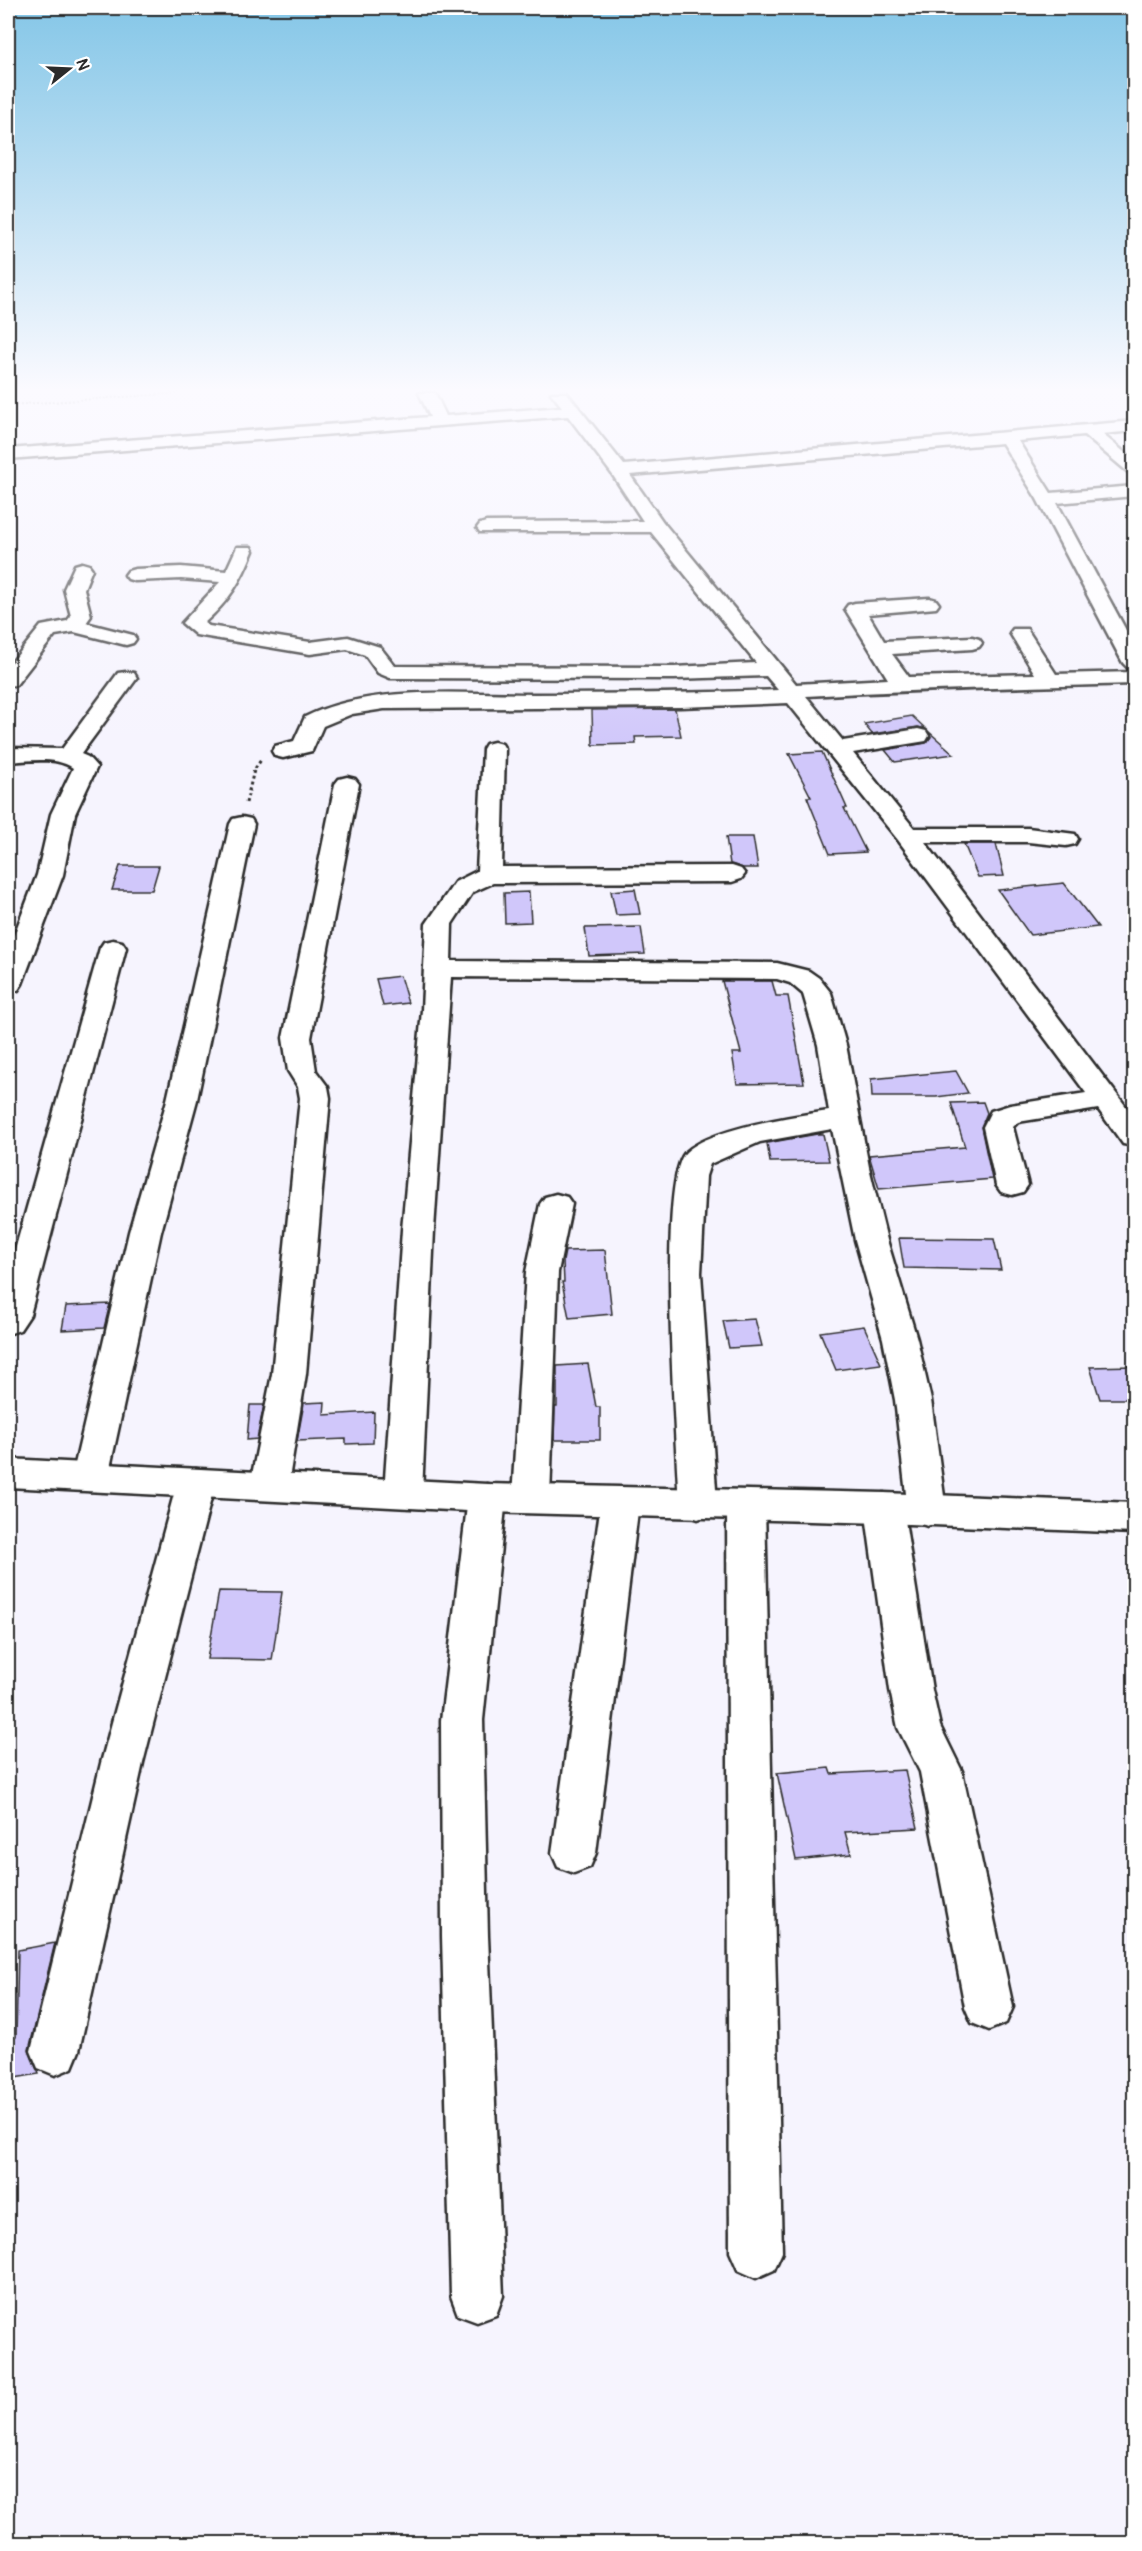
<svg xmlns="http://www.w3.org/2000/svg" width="1142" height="2551" font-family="Pangolin,sans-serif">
<rect width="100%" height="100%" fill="#f6f4fe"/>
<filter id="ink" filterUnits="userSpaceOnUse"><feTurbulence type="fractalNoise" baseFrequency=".0167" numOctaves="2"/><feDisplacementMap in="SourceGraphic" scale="12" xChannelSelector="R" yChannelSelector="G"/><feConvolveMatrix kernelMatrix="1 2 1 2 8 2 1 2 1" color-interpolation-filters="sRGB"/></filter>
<g filter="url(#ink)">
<g fill="#d0c7fa" stroke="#2b2b2b" stroke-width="1.5">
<polygon points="675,709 681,736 635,737 636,744 593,745 592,710"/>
<polygon points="912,716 926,729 918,727 872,734 864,724"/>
<polygon points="928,731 954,754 895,762 885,750 926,743 931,737"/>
<polygon points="822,752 847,808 844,808 866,852 830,854 807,797 811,797 789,754"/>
<polygon points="726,837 753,837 758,868 743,868 730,864"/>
<polygon points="964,844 996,844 1004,876 978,877"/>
<polygon points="120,866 159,866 152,890 112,890"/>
<polygon points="1064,883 1098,927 1030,935 998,890"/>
<polygon points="635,889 640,914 616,915 611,891"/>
<polygon points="529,892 531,922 505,923 504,893"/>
<polygon points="641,927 645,954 589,956 585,928"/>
<polygon points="400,976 408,1003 383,1006 376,979"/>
<polygon points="722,981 772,981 776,996 788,996 804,1083 737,1084 732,1053 741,1053"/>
<polygon points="956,1071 968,1093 936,1097 872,1097 871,1079"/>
<polygon points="983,1102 987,1113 981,1127 992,1179 879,1189 869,1155 965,1147 951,1103"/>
<polygon points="817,1134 823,1134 829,1161 770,1162 767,1143"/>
<polygon points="899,1238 994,1239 1001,1270 904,1268"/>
<polygon points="605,1250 612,1314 569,1318 562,1282 564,1282 563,1261 565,1251"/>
<polygon points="110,1304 104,1328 62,1330 66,1306"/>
<polygon points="755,1319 762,1346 729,1348 723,1321"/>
<polygon points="864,1326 881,1364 836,1370 820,1332"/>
<polygon points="588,1364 596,1407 600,1407 600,1440 554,1440 555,1407 557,1407 557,1366"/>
<polygon points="1134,1366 1134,1399 1100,1399 1090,1367"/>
<polygon points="325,1402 324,1415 374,1412 373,1443 346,1444 346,1439 297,1441 304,1403"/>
<polygon points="250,1405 264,1405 257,1439 247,1440"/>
<polygon points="219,1591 282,1592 272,1660 207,1659"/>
<polygon points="829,1768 831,1774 905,1770 918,1828 845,1832 851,1854 796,1860 777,1773"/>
<polygon points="55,1943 29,2050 39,2074 8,2079 8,2039 16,2037 18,1950"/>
</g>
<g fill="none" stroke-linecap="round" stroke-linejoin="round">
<g stroke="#2b2b2b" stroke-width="5">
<g id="minor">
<path d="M419,393H435L446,416L562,407L551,393H567L624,465L1134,421V431L1102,434L1134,460V473L1128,472L1084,435L1018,441L1051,493L1134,486V496L1057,503L1134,645V669L1127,667L1123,663L1037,499L1002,443L630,475L663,522L796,684L888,679L845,609L848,605L855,603L929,598L936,600L939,604L936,608L868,614L884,641L972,637L979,639L982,643L979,647L972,649L892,654L909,677L1035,674L1010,633L1013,629H1027L1056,674L1134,672V684C1025,687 916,690 806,696L843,741L918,729L926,731L929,736L926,741L853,753L914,828H1028L1075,834L1078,839L1075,844L1066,846L1028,842H925L1134,1117V1146L1123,1144L1098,1109L1018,1122L1013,1127L1028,1185L1023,1192L1012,1195L1001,1192L996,1185L983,1127L991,1111L1010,1105L1086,1093L898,840L788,703L680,707L384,709L352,714L323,726L312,751L283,758L275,756L272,751L275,746L294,741L305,717C372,684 462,694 535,694C616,694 697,693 778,690L766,676L674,679L390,678L378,673L365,655L347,649L310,654L196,635L182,623L220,582L181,579L135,581L128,579L125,575L128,571L135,569L181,567L226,571L237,547H251L253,551C241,581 230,600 204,623L209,626L310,642L348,637L380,647L395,666L674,667L756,663L651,532H480L477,528L480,524L486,522L643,521L612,474L568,416L8,459V449L430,417Z"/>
<polygon points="82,563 89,565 92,569 84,589 91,616 86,623 133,635 136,639 133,643 126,645 74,632 55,635 16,685 8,686 8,667 41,626 67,621 71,616 64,589 75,565"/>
<path d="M126,672L134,673L137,678L81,754L88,757L97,767L75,814L63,875L22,984L18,990L8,992V951L37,875L51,814L73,768C55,756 28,761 8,762V748L62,749L118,673Z"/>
<path d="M494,742L502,744L505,749L502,867L732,866L741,869L745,874L741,879L732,882L493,883L473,892L452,924L451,961L777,963L809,971L819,978L831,993L846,1045L869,1167L887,1240L917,1339L931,1400L946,1511L940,1521L927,1526L914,1521L908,1511L895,1400L883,1339L855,1240L832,1129L760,1142L710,1164L706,1176L701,1273L717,1504L711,1514L698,1519L685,1514L679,1504C677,1452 656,1178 686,1152C712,1128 793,1116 829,1111L818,1045L803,994L790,983L777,979L451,977L434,1230L422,1493L416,1503L403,1507L390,1503L384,1493L402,1230L422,1010L426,924L455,882L477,871L483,749L486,744Z"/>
<polygon points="347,777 355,779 359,784 311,1038 316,1071 328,1087 330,1098 306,1374 288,1485 282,1495 269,1499 256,1495 250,1485 272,1374 300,1098 298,1087 288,1071 283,1038 335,784 339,779"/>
<polygon points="242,817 251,819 254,824 197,1100 161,1232 108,1477 103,1487 90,1491 77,1487 72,1477 129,1232 167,1100 230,824 233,819"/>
<polygon points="113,940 122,942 126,948 30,1315 20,1330 8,1334 8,1275 100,948 104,942"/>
<polygon points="556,1194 567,1197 572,1204 558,1272 550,1498 544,1508 531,1512 518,1508 512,1498 526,1272 540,1204 545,1197"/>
<polygon points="196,1469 209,1473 215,1483 143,1763 79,2051 72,2068 55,2075 38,2068 31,2051 101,1763 177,1483 183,1473"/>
<polygon points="487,1484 500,1488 506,1498 483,1720 488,1936 503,2296 496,2315 477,2322 458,2315 451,2296 442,1936 441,1720 468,1498 474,1488"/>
<polygon points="620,1489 633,1493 639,1503 596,1853 590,1867 574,1873 558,1867 552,1853 601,1503 607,1493"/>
<polygon points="746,1491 759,1496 765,1506 782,2252 774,2270 756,2278 738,2270 730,2252 727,1506 733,1496"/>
<polygon points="884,1493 897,1498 903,1508 932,1690 940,1726 962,1771 1013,2007 1006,2023 989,2030 972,2023 965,2007 920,1772 898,1728 890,1690 865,1508 871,1498"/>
</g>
</g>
<g stroke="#2b2b2b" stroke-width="5">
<polygon id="major" points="8,1459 487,1484 884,1493 1134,1503 1134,1533 884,1523 487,1512 8,1487"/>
</g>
<polyline stroke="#2b2b2b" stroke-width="2" stroke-dasharray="2 2" stroke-linecap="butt" points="8,405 179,393"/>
<polyline stroke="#2b2b2b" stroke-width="3" stroke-dasharray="3 3" stroke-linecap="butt" points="246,803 254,770 261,760"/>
<use href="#minor" fill="#fff" fill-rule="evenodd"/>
<use href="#major" fill="#fff" fill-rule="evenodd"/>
</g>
</g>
<linearGradient id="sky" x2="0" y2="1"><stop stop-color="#84c6e7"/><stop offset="0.52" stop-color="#fbfaff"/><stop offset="1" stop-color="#fbfaff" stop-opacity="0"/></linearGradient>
<rect width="1142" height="750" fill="url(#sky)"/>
<rect width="1142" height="2551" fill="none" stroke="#fff" stroke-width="30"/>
<rect x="15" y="15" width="1112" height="2521" fill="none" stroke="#2b2b2b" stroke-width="2" filter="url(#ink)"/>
<g transform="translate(69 69) rotate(72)" stroke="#ffffff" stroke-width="4.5" paint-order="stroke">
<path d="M0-4.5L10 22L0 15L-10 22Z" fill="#2b2b2b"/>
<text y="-9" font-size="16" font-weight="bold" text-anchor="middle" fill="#2b2b2b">N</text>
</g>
</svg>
